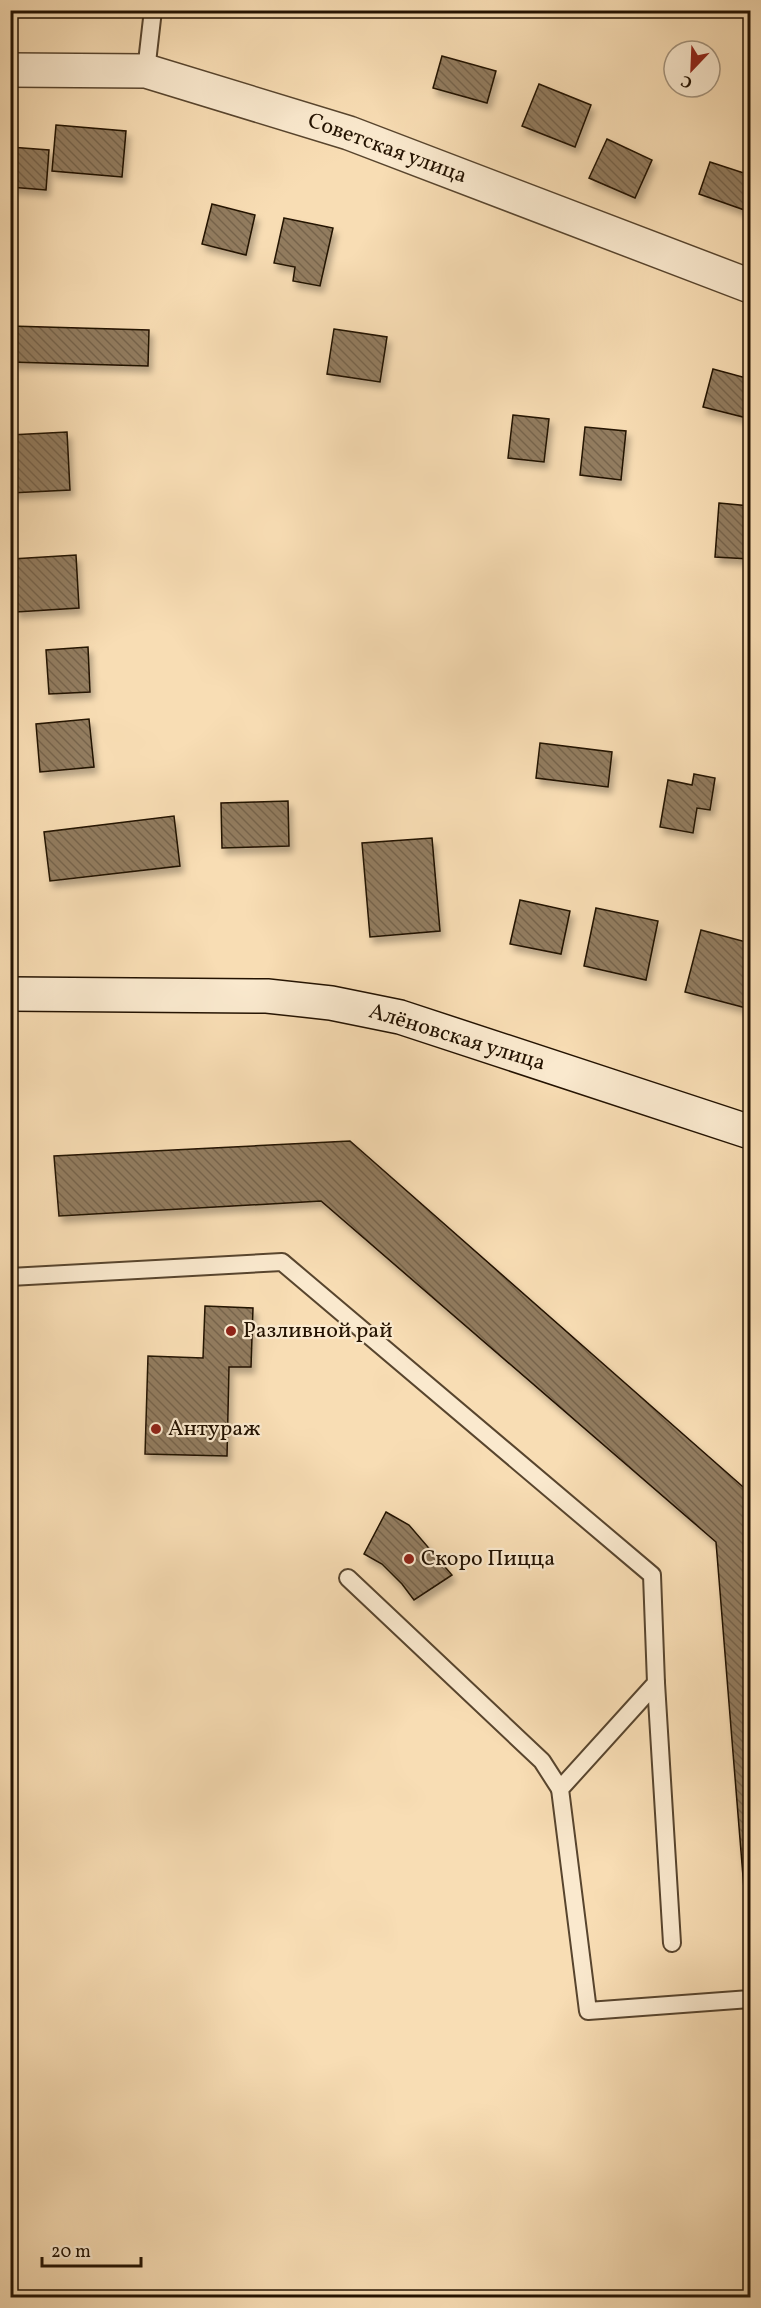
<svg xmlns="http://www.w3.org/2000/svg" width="761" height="2308" font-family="Vollkorn,serif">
<defs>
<pattern id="building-back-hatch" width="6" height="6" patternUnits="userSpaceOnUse" patternTransform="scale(1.5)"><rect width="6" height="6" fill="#927c5e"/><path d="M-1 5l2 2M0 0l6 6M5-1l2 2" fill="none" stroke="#77644b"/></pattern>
<filter id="shadow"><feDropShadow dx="3.5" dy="6" stdDeviation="3" flood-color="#0004"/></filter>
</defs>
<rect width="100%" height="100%" fill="#f8ddb4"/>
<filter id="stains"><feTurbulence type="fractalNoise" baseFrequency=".00333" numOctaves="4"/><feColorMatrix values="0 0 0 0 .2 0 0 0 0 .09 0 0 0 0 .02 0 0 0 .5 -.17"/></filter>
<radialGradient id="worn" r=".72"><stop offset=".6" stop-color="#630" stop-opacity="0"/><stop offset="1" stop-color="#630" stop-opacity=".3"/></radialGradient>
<g fill="url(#building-back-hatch)" stroke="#231201" stroke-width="1.5" filter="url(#shadow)">
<polygon points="442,56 496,71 487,103 433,88"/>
<polygon points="539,84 591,105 575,147 522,126"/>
<polygon points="56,125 126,131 122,177 52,171"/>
<polygon points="607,139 652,160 635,198 589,178"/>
<polygon points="10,147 49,150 46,190 10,187"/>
<polygon points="710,162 750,175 750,230 744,228 750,212 699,194"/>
<polygon points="212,204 255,215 246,255 202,244"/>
<polygon points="284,218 333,228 320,286 293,281 295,267 274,263"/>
<polygon points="10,326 149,330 148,366 10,362"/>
<polygon points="334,329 387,337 380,382 327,374"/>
<polygon points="713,369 750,379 750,404 747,418 703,407"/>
<polygon points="513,415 549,419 544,462 508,458"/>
<polygon points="585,427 626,431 621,480 580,475"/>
<polygon points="67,432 70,490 10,493 10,435"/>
<polygon points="719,503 750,506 750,559 715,557"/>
<polygon points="76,555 79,608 16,612 12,559"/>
<polygon points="88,647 90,692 49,694 46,650"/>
<polygon points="89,719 94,767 40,772 36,724"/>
<polygon points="540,743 612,752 608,787 536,778"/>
<polygon points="694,774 715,778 710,810 697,808 693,833 660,827 668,780 692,785"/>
<polygon points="288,801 289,846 222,848 221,803"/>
<polygon points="174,816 180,866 50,881 44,832"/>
<polygon points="432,838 440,931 370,937 362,843"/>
<polygon points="520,900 570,911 561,954 510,944"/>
<polygon points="596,908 658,921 646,980 584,966"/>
<polygon points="701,930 750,943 750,1009 685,992"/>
<polygon points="350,1141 750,1493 750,1963 716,1542 321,1201 59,1216 54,1156"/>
<polygon points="205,1306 253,1308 251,1367 229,1367 227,1456 145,1454 148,1356 203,1358"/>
<polygon points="386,1512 409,1525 452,1575 414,1600 402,1584 382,1564 364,1554"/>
</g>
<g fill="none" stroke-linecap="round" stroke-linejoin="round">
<g stroke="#58452e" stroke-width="20">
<g id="lane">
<polyline points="146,71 153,10"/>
<polyline points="10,1277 282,1262 652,1575 656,1683 560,1789 588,2011 750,1999"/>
<polyline points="348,1578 542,1761 560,1789"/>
<polyline points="656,1683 672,1943"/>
</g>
</g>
<g stroke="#58452e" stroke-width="36">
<polyline id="street" points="10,70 146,71 349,133 750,286"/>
</g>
<g stroke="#231201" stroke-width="36">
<polyline id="secondary" points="10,994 267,996 331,1003 400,1017 750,1132"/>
</g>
<use href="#lane" stroke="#fae9ce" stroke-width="16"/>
<use href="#street" stroke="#fae9ce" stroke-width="33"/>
<use href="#secondary" stroke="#fae9ce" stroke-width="33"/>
</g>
<g fill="#8f2418" stroke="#fae9ce" stroke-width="2">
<circle cx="231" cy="1331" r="6"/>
<circle cx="156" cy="1429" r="6"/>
<circle cx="409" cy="1559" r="6"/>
</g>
<g text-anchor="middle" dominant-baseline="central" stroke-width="4.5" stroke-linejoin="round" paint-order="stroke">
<g font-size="22" fill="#231201" stroke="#fae9ce">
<text transform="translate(387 149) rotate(20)">Советская улица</text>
<text transform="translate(457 1038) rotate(17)">Алёновская улица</text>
</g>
<g font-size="22" fill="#231201" stroke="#fae9ce" text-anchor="start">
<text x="243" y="1331">Разливной рай</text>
<text x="168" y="1429">Антураж</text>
<text x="421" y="1559">Скоро Пицца</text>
</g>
</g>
<rect width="761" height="2308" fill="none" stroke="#f8ddb4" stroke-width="36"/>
<rect x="12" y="12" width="737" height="2284" fill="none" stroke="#231201" stroke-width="3"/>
<rect x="18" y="18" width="725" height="2272" fill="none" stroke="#231201" stroke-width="1.5"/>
<g transform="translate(692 69) rotate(203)"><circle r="28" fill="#fae9ce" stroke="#a4937c" stroke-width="1.5"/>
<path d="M0-4.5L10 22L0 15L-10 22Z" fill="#8f2418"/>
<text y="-9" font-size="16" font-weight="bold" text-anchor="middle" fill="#231201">С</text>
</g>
<path d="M42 2257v9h99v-9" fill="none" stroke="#231201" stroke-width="3"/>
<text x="51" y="2257" font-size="18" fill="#231201" stroke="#fae9ce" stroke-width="4.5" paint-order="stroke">20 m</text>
<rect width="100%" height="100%" filter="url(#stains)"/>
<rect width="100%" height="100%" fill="url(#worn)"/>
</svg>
